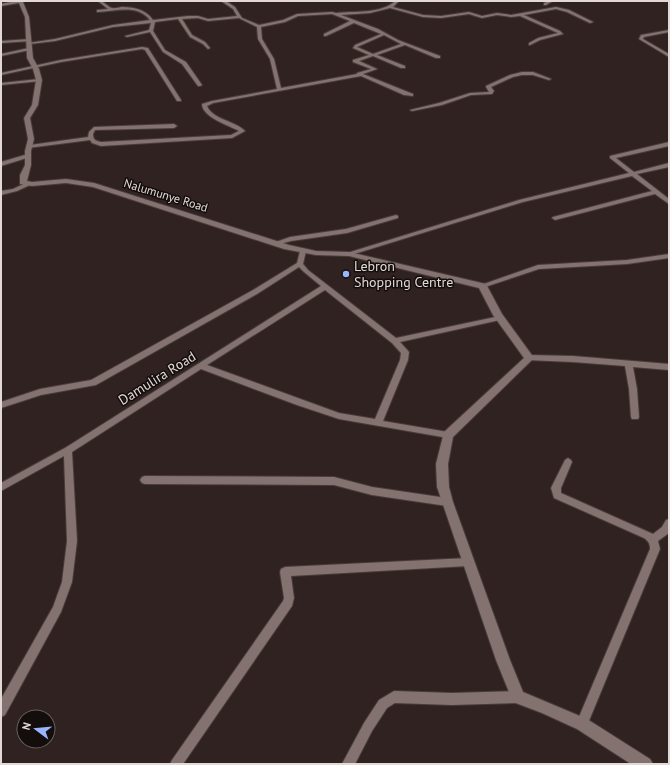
<svg xmlns="http://www.w3.org/2000/svg" width="670" height="765" font-family="'PT Sans',sans-serif">
<rect width="100%" height="100%" fill="#302220"/>
<g fill="none" stroke-linecap="round" stroke-linejoin="round">
<g stroke="#483d3b" stroke-width="2">
<g id="minor">
<path d="M98,1C105,1 107,7 112,8C115,9 119,7 122,7C135,7 146,10 153,20L188,16H198L208,19L237,16L233,9L221,1H226L235,7L242,18L259,25L283,20L297,14L332,12L336,13C353,11 382,14 395,1H399L393,7L423,15L441,16L469,12L482,16L497,13L511,15L556,7L569,10L593,22L590,23L567,12L556,9L524,15L560,31L563,34L540,40L530,45H529V43L538,38L558,33L520,16L511,17L497,15L482,18L469,14L441,18L423,17L390,8L370,13L341,15L378,29L398,40L440,56V58H436L405,45L377,55L405,66V68H401L373,56L359,61L377,69L363,74L413,94V96L404,95L361,76L213,103L207,106C213,120 234,120 245,131L232,138L101,146L92,143L90,140L28,148L27,147L30,145L88,137L89,132L94,127L174,124L177,126L174,128L95,130L93,134C93,140 96,141 101,142L231,135L239,131C228,125 202,117 202,104L212,101L277,89L270,59L258,39L257,27L239,18L208,21L198,18L182,19L192,35L205,42L210,48L208,49L203,44L190,37L178,19L155,22L153,31L165,50L186,62L202,85L200,86H198L182,64L163,52L150,32L127,37L125,36L149,30L151,23L113,27L55,41L30,44L28,43L55,39L113,25L150,20C136,3 115,12 97,12V10L108,9ZM332,14L350,21L324,34V36H326L354,23L381,34L355,45L353,48L369,55L353,60V62L371,69L357,73V74L281,88L274,59L262,39L261,27L285,22L298,16ZM384,35L401,44L373,54L357,47Z"/>
<polygon points="548,1 553,1 546,5 544,5 544,3"/>
<polygon points="669,30 669,32 644,37 643,39 669,54 669,57 639,39 641,35"/>
<polygon points="30,39 31,41 1,43 1,41"/>
<polygon points="142,47 148,48 181,100 181,101 177,101 145,50 142,49 61,62 1,75 1,73 61,60"/>
<polygon points="29,48 31,49 30,50 1,56 1,54"/>
<polygon points="522,72 533,72 551,79 549,80 533,75 522,75 513,77 491,87 494,91 492,94 471,95 442,105 412,111 410,110 439,103 470,93 489,92 486,87 486,86 510,75"/>
<polygon points="39,79 41,80 41,81 1,85 1,83"/>
<polygon points="669,142 669,146 616,158 634,172 669,163 669,167 637,174 669,199 669,204 655,194 555,220 552,218 553,217 652,191 632,176 523,202 351,255 349,256 346,254 347,253 519,200 629,173 610,158 610,156"/>
<polygon points="28,154 30,155 30,157 1,166 1,162"/>
<polygon points="28,182 30,183 30,185 17,191 1,195 1,191 13,189"/>
<polygon points="396,215 398,216 398,218 347,233 291,241 276,245 273,243 290,237 346,229"/>
<path d="M303,249L306,251L303,264L308,270L396,338L500,316H503L504,318L503,320H500L400,342L409,352L408,360L383,421L448,432L451,433L452,435L451,437L448,438L339,419L297,405L201,369L72,452L77,541L72,582L61,612L5,715L1,717V699L53,607L62,582L67,541L64,456L1,491V483L65,448L321,286L304,272L299,267L257,294L96,385L41,395L1,408V402L40,389L91,380L253,290L297,263L300,251ZM325,290L392,343L401,353L400,360L375,419L339,413L207,365Z"/>
<polygon points="669,254 669,258 627,264 539,269 485,287 483,288 480,286 481,285 538,265 627,260"/>
<polygon points="529,355 573,356 669,364 669,370 633,367 637,389 639,417 638,419 632,419 631,417 629,389 625,366 573,362 526,360 525,358 526,356"/>
<path d="M568,458L571,460L572,462L561,488V493L653,534L662,527L666,520L669,519V533L658,541L660,549L586,728L582,730L578,728L576,724L650,549C650,543 648,541 644,538L554,498L551,488L565,460Z"/>
<polygon points="145,476 334,477 372,487 447,498 450,499 452,502 450,505 447,506 372,495 334,485 145,484 142,483 140,480 142,477"/>
<polygon points="468,558 472,559 473,562 472,565 468,566 291,576 294,598 292,606 183,764 170,764 172,760 283,601 284,598 280,572 281,569 285,567"/>
<polygon points="394,691 452,693 518,691 522,693 524,697 522,701 518,703 452,705 395,703 387,708 372,731 355,764 342,764 364,723 379,700"/>
</g>
</g>
<g stroke="#483d3b" stroke-width="2">
<polygon id="tertiary" points="15,1 24,1 23,2 29,17 33,58 39,69 42,80 38,105 30,118 34,139 31,151 31,165 27,181 32,182 66,179 94,183 289,245 316,251 349,252 486,284 502,314 534,358 453,437 448,464 449,487 453,502 510,660 523,692 587,719 650,759 653,764 631,764 577,729 542,713 513,702 496,660 437,487 436,464 444,432 524,358 493,315 479,288 349,256 316,255 284,249 93,187 66,183 32,186 20,184 20,175 25,165 25,151 28,139 24,118 32,105 36,80 33,69 27,58 25,17 19,3 1,6 1,4"/>
</g>
<use href="#minor" fill="#837270" fill-rule="evenodd"/>
<use href="#tertiary" fill="#837270" fill-rule="evenodd"/>
</g>
<circle fill="#98b6fd" stroke="#130d0c" stroke-width="1.5" cx="346" cy="274" r="4"/>
<g text-anchor="middle" dominant-baseline="central" stroke-width="3" stroke-linejoin="round" paint-order="stroke">
<g font-size="12" fill="#e2d9d7" stroke="#130d0c">
<text transform="translate(166 195) rotate(17)">Nalumunye Road</text>
</g>
<g font-size="14" fill="#e2d9d7" stroke="#130d0c" text-anchor="start">
<text x="354" y="266">Lebron<tspan x="354" dy="16">Shopping Centre</tspan></text>
</g>
<g font-size="14" fill="#e2d9d7" stroke="#130d0c">
<text transform="translate(157 378) rotate(-32)">Damulira Road</text>
</g>
</g>
<rect width="670" height="765" fill="none" stroke="#e2d9d7" stroke-width="4"/>
<g transform="translate(36 729) rotate(286)"><circle r="19" fill="#130d0c" stroke="#665f5d"/>
<path d="M0-3L7 15L0 10L-7 15Z" fill="#98b6fd"/>
<text y="-6" font-size="11" font-weight="bold" text-anchor="middle" fill="#e2d9d7">N</text>
</g>
</svg>
